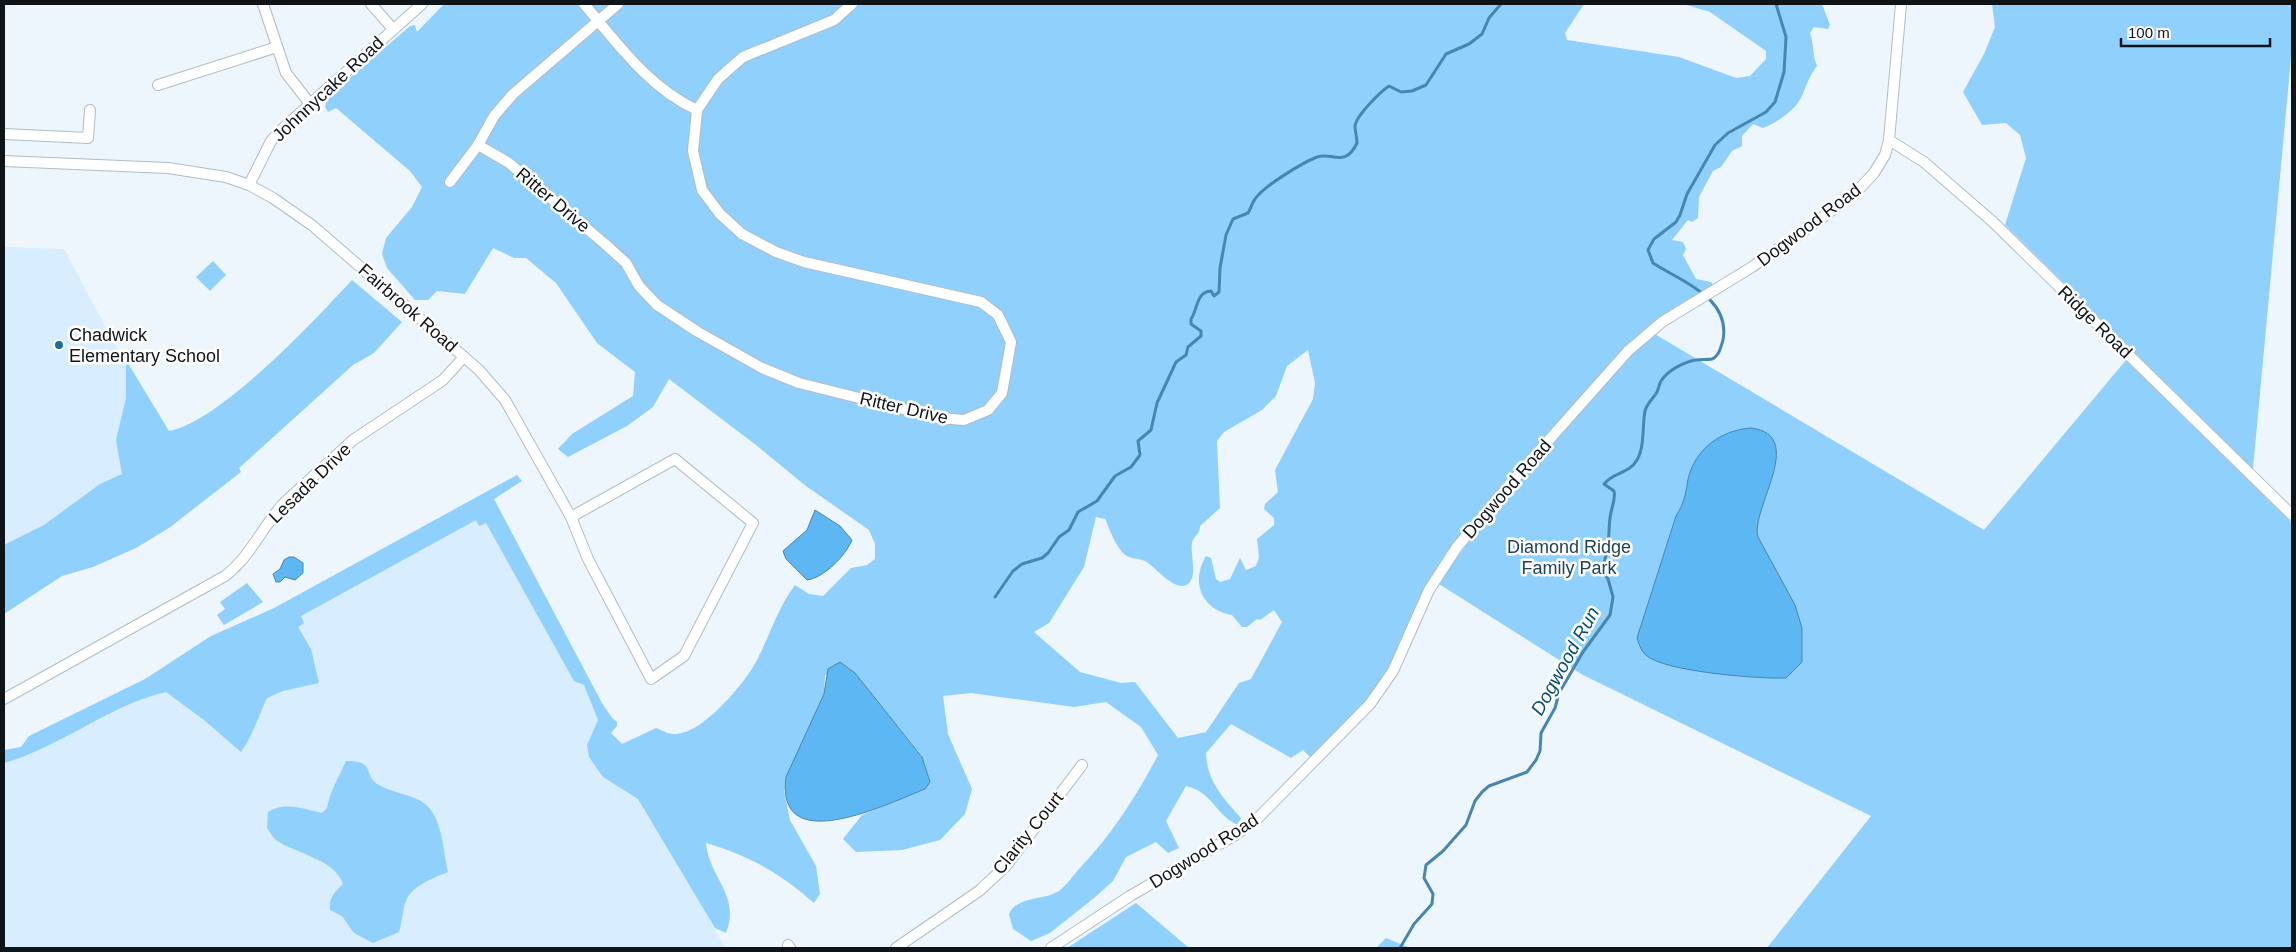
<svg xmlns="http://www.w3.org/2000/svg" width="2296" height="952" font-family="Helvetica,sans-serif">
<rect width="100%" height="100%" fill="#edf6fd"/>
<g fill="#d8edfd">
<polygon points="4,247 64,249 170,448 4,550"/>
<polygon points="487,496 725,948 4,948 4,756 16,755"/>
</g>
<g fill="#8fd0fd" fill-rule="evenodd">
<path d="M444,4H1584L1565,33L1567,40L1679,57L1736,78L1750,76L1766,59V51L1710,12L1683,4H1822L1830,25L1828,29L1814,27L1810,33C1814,44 1812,54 1817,66C1809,76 1806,87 1801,98C1794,111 1776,123 1763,128L1753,124L1742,136V146L1732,151L1721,167L1713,171L1699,197L1698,218L1692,222L1688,220L1672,240L1683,242L1686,249L1683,255L1696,279L1711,282L1713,285L1656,320L1474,518L1454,543L1423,593L1388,670L1370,698L1312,759L1303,750L1291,758L1231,724L1206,753C1207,781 1223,798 1241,818L1238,825C1215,815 1213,792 1186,786L1166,821L1179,848L1168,853L1156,842L1126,857L1113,881L1094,898L1050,933L1031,941L1013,929L1009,914C1018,895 1044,901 1059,891C1067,885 1073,875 1080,868C1112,834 1136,797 1158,755L1141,727L1106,702L1074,707L971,693L943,696L948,734L972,789L965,814L940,840L902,850L856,852L843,839L862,815L925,789L922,756L855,673L846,666L825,675L824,694L784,791L790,820L816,866L820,894L814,903C780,873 750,856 706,843C709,878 741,895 726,933L715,928L638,799L603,777L589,757L587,745L598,720L584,685L574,681L486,523L479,526L476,520L301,616L304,623L298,627L311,649L319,683L283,691L267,698C258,717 253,735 241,752L204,720L166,692C109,705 61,747 4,763V750L21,747L29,736L145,679L211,636L274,608L517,475L522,481L494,499L602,703L612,718L617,722V726L611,733L622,744L656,728C661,730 668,734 674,734C701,735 740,688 753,667C769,640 775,612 795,585L809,594L823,596L851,568L867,565L875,559V544L869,530L806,486L756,445L669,379L653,407L627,426L568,457L558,449L572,434L633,396L635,372L597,343L556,283L526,258H514L493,248L465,294L437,291L428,300H415L387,268L382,254L386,238L412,207L422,187L410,171L336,108L328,112L325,107L328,97L410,26L415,25L417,32ZM1308,350L1315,383L1313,399L1275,470L1278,492L1265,504L1264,509L1274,518V525L1257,539L1259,557L1256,566L1246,570L1240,558L1230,579L1220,582L1216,579L1211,558L1206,556C1190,582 1202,610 1232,615L1242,627H1247L1257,619L1260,620L1274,610L1282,622L1251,679L1239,683L1206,732L1178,738L1135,682L1121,683L1080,672L1034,632L1049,623L1084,567L1096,517L1105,519C1111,532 1114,543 1123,553C1128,559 1138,558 1145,561C1155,566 1178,597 1190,582C1197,573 1190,554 1192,543C1193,537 1200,534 1200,526L1220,508L1217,441L1224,432L1262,410L1276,396L1287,366Z"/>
<polygon points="1992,4 2292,4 2292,47 2253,469 2005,225 2026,158 2020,135 2006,123 1982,125 1963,92 1984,54 1995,27"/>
<polygon points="213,261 226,275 210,291 196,277"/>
<path d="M352,280L402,322L374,353L353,365L239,468L241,472L169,528L136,548L93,567L62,576L4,614V545L44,525L100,484L122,474L116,440L126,398V360L169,431C220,422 315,320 352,280Z"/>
<path d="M1653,333L1984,530L2126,360L2292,523V948H1767L1871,816L1583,675L1439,584C1471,534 1509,491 1548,447C1582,408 1615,369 1653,333Z"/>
<polygon points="247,583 263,602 224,625 217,615 225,609 220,602"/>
<path d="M346,761C378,761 361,775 379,785C391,792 407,794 419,800C443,812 442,847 448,872C434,878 412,885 406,901C403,906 402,924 399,932L373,943L354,933L342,916L330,910C329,897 334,893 343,884C335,859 296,854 276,840C273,838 270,832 267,828L268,812C284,801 305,809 322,813L327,808C330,791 339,777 346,761Z"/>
<polygon points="1136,903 1189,948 1067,948"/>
<polygon points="1386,938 1410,948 1376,948"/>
</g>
<g fill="#5db7f2" stroke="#4686b1">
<path d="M1751,428C1808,435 1750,509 1758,537L1795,605L1802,628V662L1786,678C1757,679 1676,672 1652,659C1643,655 1640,648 1637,638L1676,516C1684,504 1686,493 1688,479C1695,449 1721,430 1751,428Z"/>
<path d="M815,510L840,526L852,540C846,555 824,578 807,580L786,559L783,551L807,530Z"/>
<polygon points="289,557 294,557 303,563 303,573 295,580 285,577 280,582 276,582 273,574 280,569 284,560"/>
<path d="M840,662L855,673L922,757L930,782L925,789C889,803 775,860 786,777L824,694L828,669Z"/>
</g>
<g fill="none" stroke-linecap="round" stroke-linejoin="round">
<g stroke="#4686b1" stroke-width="3">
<path d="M995,597L1013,571L1022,564L1042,558L1048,553L1059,537L1069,530L1078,512L1097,501L1115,476L1131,467L1140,455L1138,441L1151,430L1157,403L1176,362L1186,355L1188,347L1201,336V331L1191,324V319C1198,309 1196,292 1211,291L1214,296L1219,292L1220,268L1226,235L1233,219L1248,213C1251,208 1252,203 1255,199C1264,186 1302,163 1317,157C1333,152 1345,168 1357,143C1357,137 1355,131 1355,126C1356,116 1380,92 1389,86L1401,92L1412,91L1426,85L1446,54L1469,44L1482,34L1489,18L1501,4"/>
<path d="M1400,948L1414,924L1432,904L1433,894L1424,878L1426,865L1443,851L1466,825L1475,801L1482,792L1489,786L1527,772L1536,760L1540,751L1541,733L1555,708L1559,693L1583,652L1610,615L1613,597L1608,579L1601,569C1610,552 1608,536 1610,518C1611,508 1616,500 1614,491L1604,484C1613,472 1629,474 1637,460C1645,446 1642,426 1645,411C1647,403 1653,399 1657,392C1659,388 1659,384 1661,381C1668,370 1684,362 1696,360C1701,359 1707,360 1712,359C1719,356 1721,347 1723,340C1731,297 1680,281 1653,263L1648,250L1654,239L1676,222L1680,215L1687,194L1715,145L1728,133L1766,112L1775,102L1784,72L1786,37L1776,4"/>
</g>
<g stroke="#afbdc7" stroke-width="12">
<g id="minor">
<polyline points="263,4 286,73 311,105"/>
<polyline points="371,4 393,29"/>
<path d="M584,4C618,44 649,88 697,110"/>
<polyline points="158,85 277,47"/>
<polyline points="4,134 88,138 90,110"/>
<polyline points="1889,140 1924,162 1993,222 2292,515"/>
<polyline points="478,145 509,163 605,244 626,263 639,286 657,305 698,332 762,368 799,383 939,418 964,420 988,410 1002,393 1011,342 998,315 981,302 804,262 776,252 742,234 720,214 702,190 693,151 697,110 718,79 743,57 834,20 852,4"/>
<polyline points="4,161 168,168 226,177 249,185 273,198 313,226 479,370 505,400 571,517 588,559 651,679 684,656 753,523 675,459 571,517"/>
<polyline points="450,182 478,145 494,116 513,94 618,4"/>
<polyline points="249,185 271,141 280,131 422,4"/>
<path d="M4,699L225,576C251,556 262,527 284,503L353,440L443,380L464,357"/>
<polyline points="788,945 790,948"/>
<polyline points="896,948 979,891 1006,866 1082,765"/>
<polyline points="1051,948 1130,896 1237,834 1257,819 1370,704 1393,671 1429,590 1457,547 1516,477 1628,351 1662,322 1752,267 1822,218 1861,187 1874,173 1885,155 1889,140 1901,4"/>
</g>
</g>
<use href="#minor" stroke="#fff" stroke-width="10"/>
</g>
<circle fill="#196e9f" stroke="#fff" stroke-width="2" cx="59" cy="345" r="5"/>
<g text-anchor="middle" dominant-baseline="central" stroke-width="5" stroke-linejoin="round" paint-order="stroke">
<g font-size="18" fill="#0f1418" stroke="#fff">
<text transform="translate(328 89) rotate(-43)">Johnnycake Road</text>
<text transform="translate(553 200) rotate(40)">Ritter Drive</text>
<text transform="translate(1809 225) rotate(-37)">Dogwood Road</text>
<text transform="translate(408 308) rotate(41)">Fairbrook Road</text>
<text transform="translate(2095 322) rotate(44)">Ridge Road</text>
<text transform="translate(904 408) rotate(13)">Ritter Drive</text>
<text transform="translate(310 483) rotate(-44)">Lesada Drive</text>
<text transform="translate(1507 489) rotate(-49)">Dogwood Road</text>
<text transform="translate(1028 833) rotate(-51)">Clarity Court</text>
<text transform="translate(1204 851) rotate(-32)">Dogwood Road</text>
</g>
<g font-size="18" fill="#0f1418" stroke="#fff" text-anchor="start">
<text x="69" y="335">Chadwick<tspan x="69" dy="21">Elementary School</tspan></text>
</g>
<g font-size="18" fill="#1d435b" stroke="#fff">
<text x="1569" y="547">Diamond Ridge<tspan x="1569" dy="21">Family Park</tspan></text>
</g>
<g font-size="19" font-style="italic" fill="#064f76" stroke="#fff">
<text transform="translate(1565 661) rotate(-61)">Dogwood Run</text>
</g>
</g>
<rect width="2296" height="952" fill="none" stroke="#0f1418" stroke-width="10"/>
<path d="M2121 38v8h149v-8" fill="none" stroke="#0f1418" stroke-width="2.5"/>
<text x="2128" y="38" font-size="15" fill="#0f1418" stroke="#ffffff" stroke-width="4" paint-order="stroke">100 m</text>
</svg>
